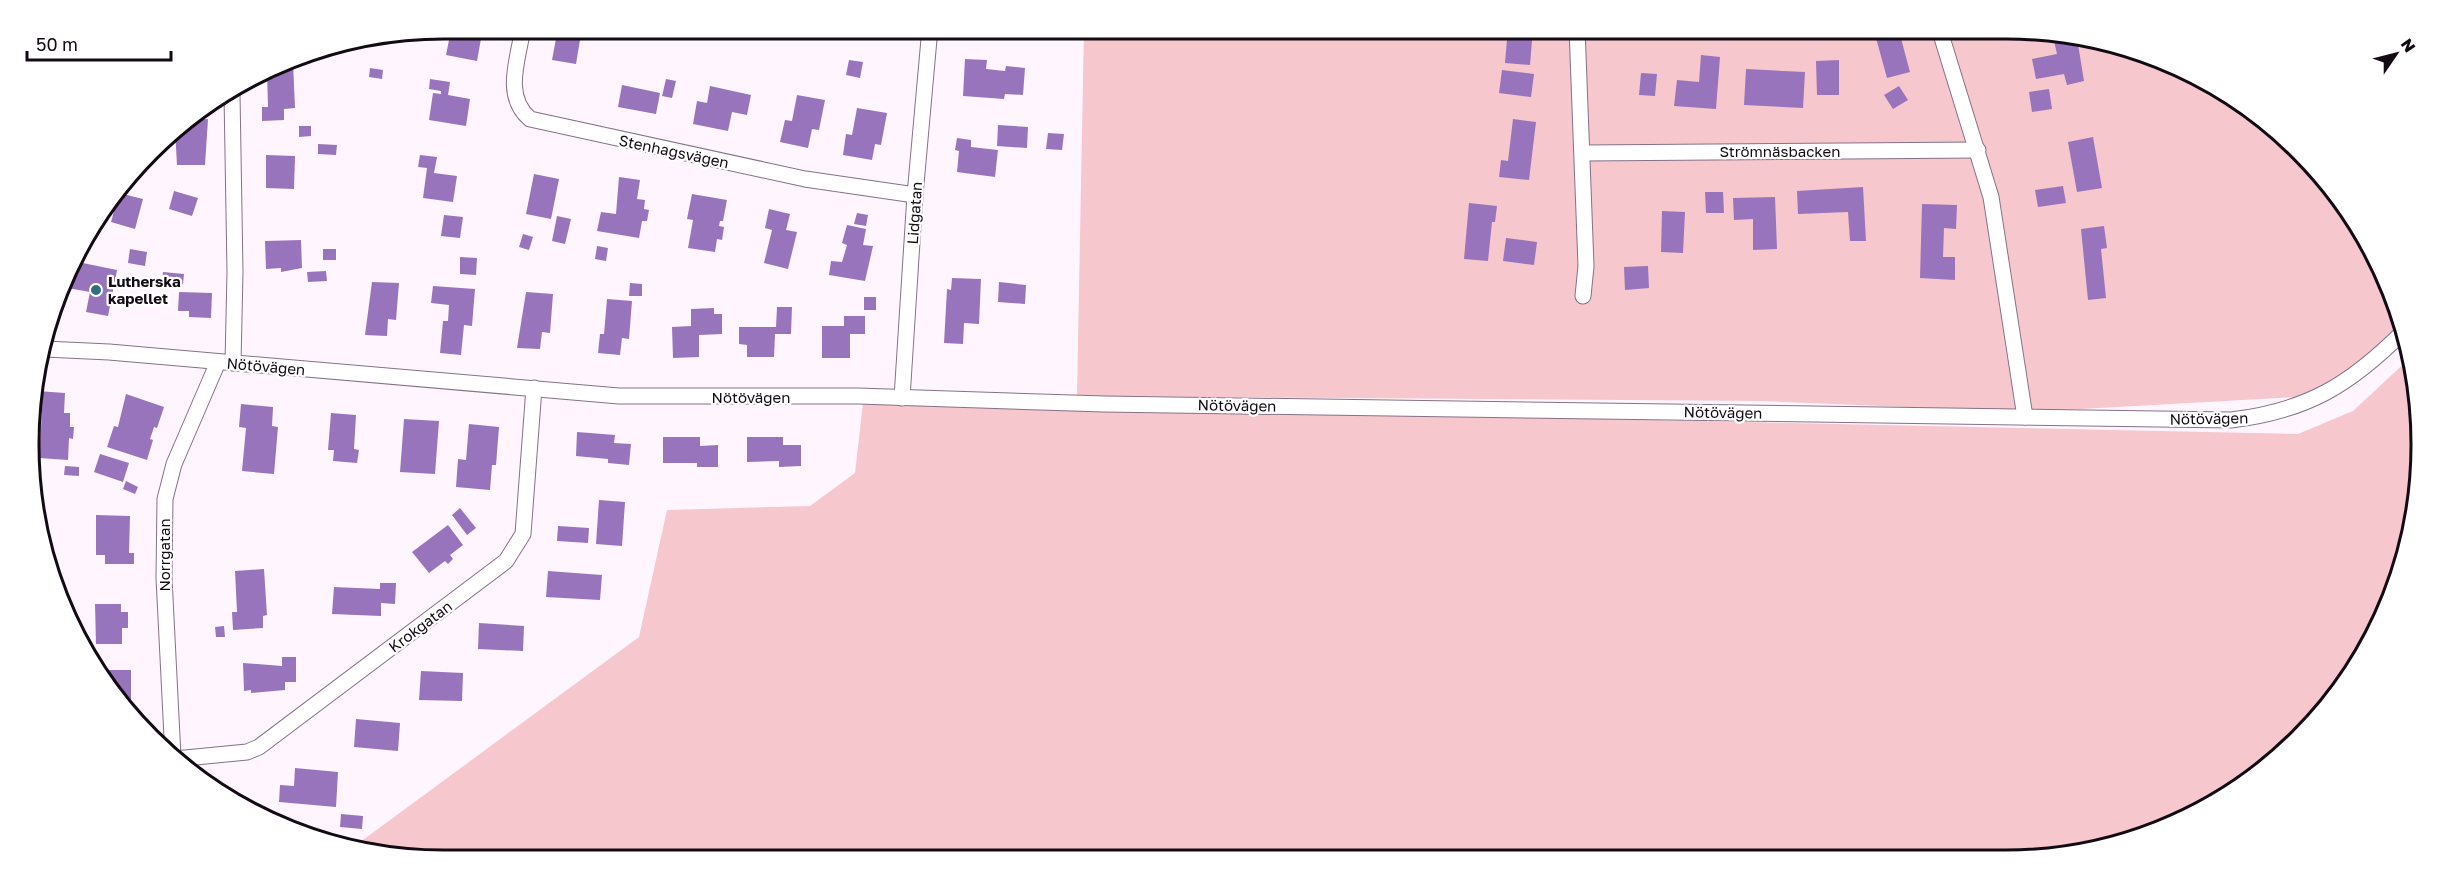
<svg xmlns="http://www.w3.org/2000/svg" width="2450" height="889" font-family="'Golos Text',sans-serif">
<rect width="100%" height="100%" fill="#fff5fe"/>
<g fill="#f6c7cd">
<path d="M2005,28C2041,33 2080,34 2114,43C2231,75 2331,161 2381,271C2390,289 2398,306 2403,326L2333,385L2296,397L2027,412L1761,401L1077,396L1084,29Z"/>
<polygon points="2410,358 2418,390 2421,471 2407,552 2366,653 2280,757 2189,818 2060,857 445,860 352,848 639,637 667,510 810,506 855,473 864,394 1102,408 2298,434 2353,411"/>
</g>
<g fill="#9874bc">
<polygon points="458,28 482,33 477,61 446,55 450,35 437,33 438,29"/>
<polygon points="558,28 582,28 576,64 552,60"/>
<polygon points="1004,28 1023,28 1022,36 1003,33"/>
<polygon points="1508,28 1533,28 1530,65 1505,63"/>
<polygon points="1899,31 1910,72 1887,78 1876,38"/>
<polygon points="2077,38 2084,81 2067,85 2064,74 2036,79 2032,59 2057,54 2054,41"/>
<polygon points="1701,55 1720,57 1716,109 1674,106 1677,80 1699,82"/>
<polygon points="965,59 987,60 986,69 1005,71 1006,66 1025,68 1023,95 1005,94 1004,99 963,96"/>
<polygon points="849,60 863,62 860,78 846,75"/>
<polygon points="1839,60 1839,95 1817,95 1816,61"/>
<polygon points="282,62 293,62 295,108 284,109 284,120 262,121 262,107 268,107 267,72"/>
<polygon points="370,68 383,70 382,79 369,77"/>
<polygon points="1746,69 1805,72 1803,108 1744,105"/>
<polygon points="1502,70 1534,74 1531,97 1499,93"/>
<polygon points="1641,73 1657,74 1655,96 1639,95"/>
<polygon points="430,79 450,82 448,95 470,99 466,126 429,120 433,93 441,94 441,91 429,89"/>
<polygon points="666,79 676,81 672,98 662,96"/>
<polygon points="622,85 660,93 656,114 618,107"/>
<polygon points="710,86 751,95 747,115 732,112 728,131 693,124 697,101 707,103"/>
<polygon points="1899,86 1908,100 1893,109 1884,95"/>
<polygon points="2049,89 2052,109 2032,112 2029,92"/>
<polygon points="797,95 825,100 819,130 812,129 808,148 780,142 785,120 792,121"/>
<polygon points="857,108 887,113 881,145 875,144 872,160 843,155 846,134 852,135"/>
<polygon points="208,119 205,165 177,165 175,129 190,120"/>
<polygon points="1513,119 1536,122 1529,180 1499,177 1501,160 1508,161"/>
<polygon points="998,125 1028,127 1027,148 997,146"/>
<polygon points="299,126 311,126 311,136 299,137"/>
<polygon points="1048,133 1064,134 1062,150 1046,149"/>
<polygon points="2093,137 2102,188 2077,192 2068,142"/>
<polygon points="957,138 971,140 971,147 998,150 995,177 957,172 959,151 955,150"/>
<polygon points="318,144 337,145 336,155 318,154"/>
<polygon points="266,155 295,156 294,189 266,188"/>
<polygon points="420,155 437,157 434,173 457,176 453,202 423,198 427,168 418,167"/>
<polygon points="534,174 559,179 551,219 526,214"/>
<polygon points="619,177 640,180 637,199 645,200 644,209 649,210 647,221 642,221 639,238 597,231 601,212 616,214"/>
<polygon points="2063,186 2066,203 2038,207 2035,190"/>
<polygon points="1863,187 1866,241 1850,241 1848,212 1798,214 1797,191"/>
<polygon points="174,191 198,198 192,216 169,209"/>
<polygon points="1705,192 1723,192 1724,213 1706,213"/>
<polygon points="119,193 143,199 135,229 111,222"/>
<polygon points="692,194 727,200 723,221 720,221 719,226 724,227 722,240 717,239 715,252 688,248 693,220 687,219"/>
<polygon points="1775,197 1777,249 1753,250 1753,219 1734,220 1733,198"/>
<polygon points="1469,203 1497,206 1495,222 1492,222 1488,261 1464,259"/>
<polygon points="1922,204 1957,205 1956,229 1944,228 1943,257 1955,257 1955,280 1920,278"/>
<polygon points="769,209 790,214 786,230 797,232 788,269 764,263 772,230 765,228"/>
<polygon points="1662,211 1685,212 1683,253 1661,252"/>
<polygon points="857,213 868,215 866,226 854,224"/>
<polygon points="444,215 463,217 460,238 441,236"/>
<polygon points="557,216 571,219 565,244 552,241"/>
<polygon points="847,225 866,229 863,245 873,246 865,281 829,275 831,261 842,262 847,245 842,243"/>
<polygon points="2104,226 2107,248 2101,249 2106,298 2088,300 2081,229"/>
<polygon points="523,234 533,237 529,250 519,247"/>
<polygon points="1506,238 1537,242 1534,265 1503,261"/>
<polygon points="301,240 302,268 281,272 281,268 266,269 265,241"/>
<polygon points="597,246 608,248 606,261 595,259"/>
<polygon points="130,249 147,252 145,266 128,263"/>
<rect x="323" y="249" width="13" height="11"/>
<polygon points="460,257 477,258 476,275 460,274"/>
<polygon points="73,261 117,270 108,316 86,312 90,292 68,288"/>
<polygon points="1648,266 1649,288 1625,290 1624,267"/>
<polygon points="326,271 327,281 308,282 307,272"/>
<polygon points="163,272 184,274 183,284 162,282"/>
<polygon points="952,278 981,279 979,324 964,323 963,344 944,343 947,289 951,290"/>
<polygon points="372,282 399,283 396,320 388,319 387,336 365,335"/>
<polygon points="999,282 1026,285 1025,304 998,302"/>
<polygon points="630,283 642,284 642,296 629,296"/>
<polygon points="433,286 475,289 472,326 464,325 461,355 440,353 443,321 448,321 449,305 431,303"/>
<polygon points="179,292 212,293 211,318 189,317 189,311 178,311"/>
<polygon points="526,292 553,294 550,333 542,332 540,349 517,348"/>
<rect x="864" y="297" width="12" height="13"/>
<polygon points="607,299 632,301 629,339 622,338 620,355 598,353 600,334 604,334"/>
<polygon points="777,307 792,307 791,334 775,334 774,357 747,357 747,345 739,344 739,327 776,327"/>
<polygon points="714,308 714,314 722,314 722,334 699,335 699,357 673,358 672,327 691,326 691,309"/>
<polygon points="844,316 865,316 865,334 850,334 850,358 822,358 822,326 844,326"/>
<polygon points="37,391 65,393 64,413 70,413 70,427 74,427 73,439 69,438 68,460 39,458 42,412 35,412"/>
<polygon points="126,394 164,407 157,428 154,427 150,439 153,440 147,460 107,447 114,426 118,427"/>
<polygon points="241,404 273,407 272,426 278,427 274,474 242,471 246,428 239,427"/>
<polygon points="331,413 356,415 354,449 359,450 357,463 333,461 334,450 328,450"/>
<polygon points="404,419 439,421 435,474 400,472"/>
<polygon points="469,424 499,427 496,465 492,465 490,490 456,487 458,459 466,460"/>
<polygon points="577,432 615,435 614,443 631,444 629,465 608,463 608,459 576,456"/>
<polygon points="663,437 700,437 700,446 718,445 718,467 697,467 697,463 663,463"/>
<polygon points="747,437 783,437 783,445 801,445 801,466 779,467 779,461 747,462"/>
<polygon points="100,454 129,463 123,482 94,472"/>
<polygon points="65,466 79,467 79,476 64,475"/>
<polygon points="126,481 138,487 135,494 123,489"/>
<polygon points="599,500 625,502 622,546 596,544"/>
<polygon points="460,508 476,528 467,535 452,515"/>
<polygon points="96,515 130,516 129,553 134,553 134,564 105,564 105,555 96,555"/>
<polygon points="448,525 463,545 450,555 453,559 448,564 445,561 429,573 412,552"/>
<polygon points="558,526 589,528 588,543 557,541"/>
<polygon points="264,569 267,615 263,616 263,628 233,630 232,612 237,612 235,571"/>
<polygon points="548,571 602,575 600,600 546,597"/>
<polygon points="380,583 396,583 395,604 381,603 381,616 332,614 334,587 380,589"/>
<polygon points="95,604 121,604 121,612 128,612 128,628 122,628 122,644 96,644"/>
<polygon points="479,623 524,626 523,651 478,649"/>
<polygon points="224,626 225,637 216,637 215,627"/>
<polygon points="282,657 296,657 296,682 285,682 285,690 251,693 251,690 244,691 243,663 282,666"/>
<polygon points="102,670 131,670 131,711 128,711 102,680"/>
<polygon points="421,671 463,673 462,701 419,700"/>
<polygon points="356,719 400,723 398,751 354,747"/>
<polygon points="295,768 338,772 336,807 279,802 280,785 294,786"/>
<polygon points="341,814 363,816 362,829 340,827"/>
</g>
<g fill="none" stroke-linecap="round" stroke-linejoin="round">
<g stroke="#867186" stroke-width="17">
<g id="street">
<path d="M523,28C518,60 503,96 530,119L805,179L915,195"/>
<polyline points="1577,28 1586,266 1583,296"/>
<polyline points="1939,28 1991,197 2025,417"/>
<polyline points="232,94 235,272 233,363"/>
<polyline points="1583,153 1978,150"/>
<path d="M45,349L109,352L619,396H858L1104,404L2231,420C2307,411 2350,385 2404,331"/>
<polyline points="902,398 915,195 930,28"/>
<polyline points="173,757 164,578 165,499 174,464 218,362"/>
<polyline points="175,759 247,752 259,747 506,561 523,534 534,388"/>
</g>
</g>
<use href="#street" stroke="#fff" stroke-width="15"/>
</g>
<circle fill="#306e84" stroke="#fff" stroke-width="2" cx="96" cy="290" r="6"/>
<g text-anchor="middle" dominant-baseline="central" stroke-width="4.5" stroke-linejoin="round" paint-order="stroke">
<g font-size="15" fill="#130b13" stroke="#fff">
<text transform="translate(674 151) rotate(12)">Stenhagsvägen</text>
<text x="1780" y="151">Strömnäsbacken</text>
<text transform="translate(914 213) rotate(-86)">Lidgatan</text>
<text transform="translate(266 366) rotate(5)">Nötövägen</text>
<text x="751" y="397">Nötövägen</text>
<text transform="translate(1237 405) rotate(1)">Nötövägen</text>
<text transform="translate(1723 412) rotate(1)">Nötövägen</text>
<text transform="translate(2209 418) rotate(-1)">Nötövägen</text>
<text transform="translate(164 555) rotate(-90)">Norrgatan</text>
<text transform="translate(420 626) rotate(-37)">Krokgatan</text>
</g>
<g font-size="15" font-weight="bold" fill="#130b13" stroke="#fff" text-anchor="start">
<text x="108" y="281">Lutherska<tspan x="108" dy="17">kapellet</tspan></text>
</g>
</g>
<path d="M0 0H2450V889H0ZM444 39H2006A405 405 0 0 1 2411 444V445A405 405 0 0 1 2006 850H444A405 405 0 0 1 39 445V444A405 405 0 0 1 444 39Z" fill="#fff" fill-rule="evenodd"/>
<path fill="none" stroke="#130b13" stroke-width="3" d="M444 39H2006A405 405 0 0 1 2411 444V445A405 405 0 0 1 2006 850H444A405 405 0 0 1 39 445V444A405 405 0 0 1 444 39Z"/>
<g transform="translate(2396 54) rotate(55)" stroke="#ffffff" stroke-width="4.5" paint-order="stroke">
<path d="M0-4.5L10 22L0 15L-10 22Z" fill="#130b13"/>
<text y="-9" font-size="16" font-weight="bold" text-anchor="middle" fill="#130b13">N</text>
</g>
<path d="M27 51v9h144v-9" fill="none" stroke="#130b13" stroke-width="3"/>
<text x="36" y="51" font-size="18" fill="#130b13" stroke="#ffffff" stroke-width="4.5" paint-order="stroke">50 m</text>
</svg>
